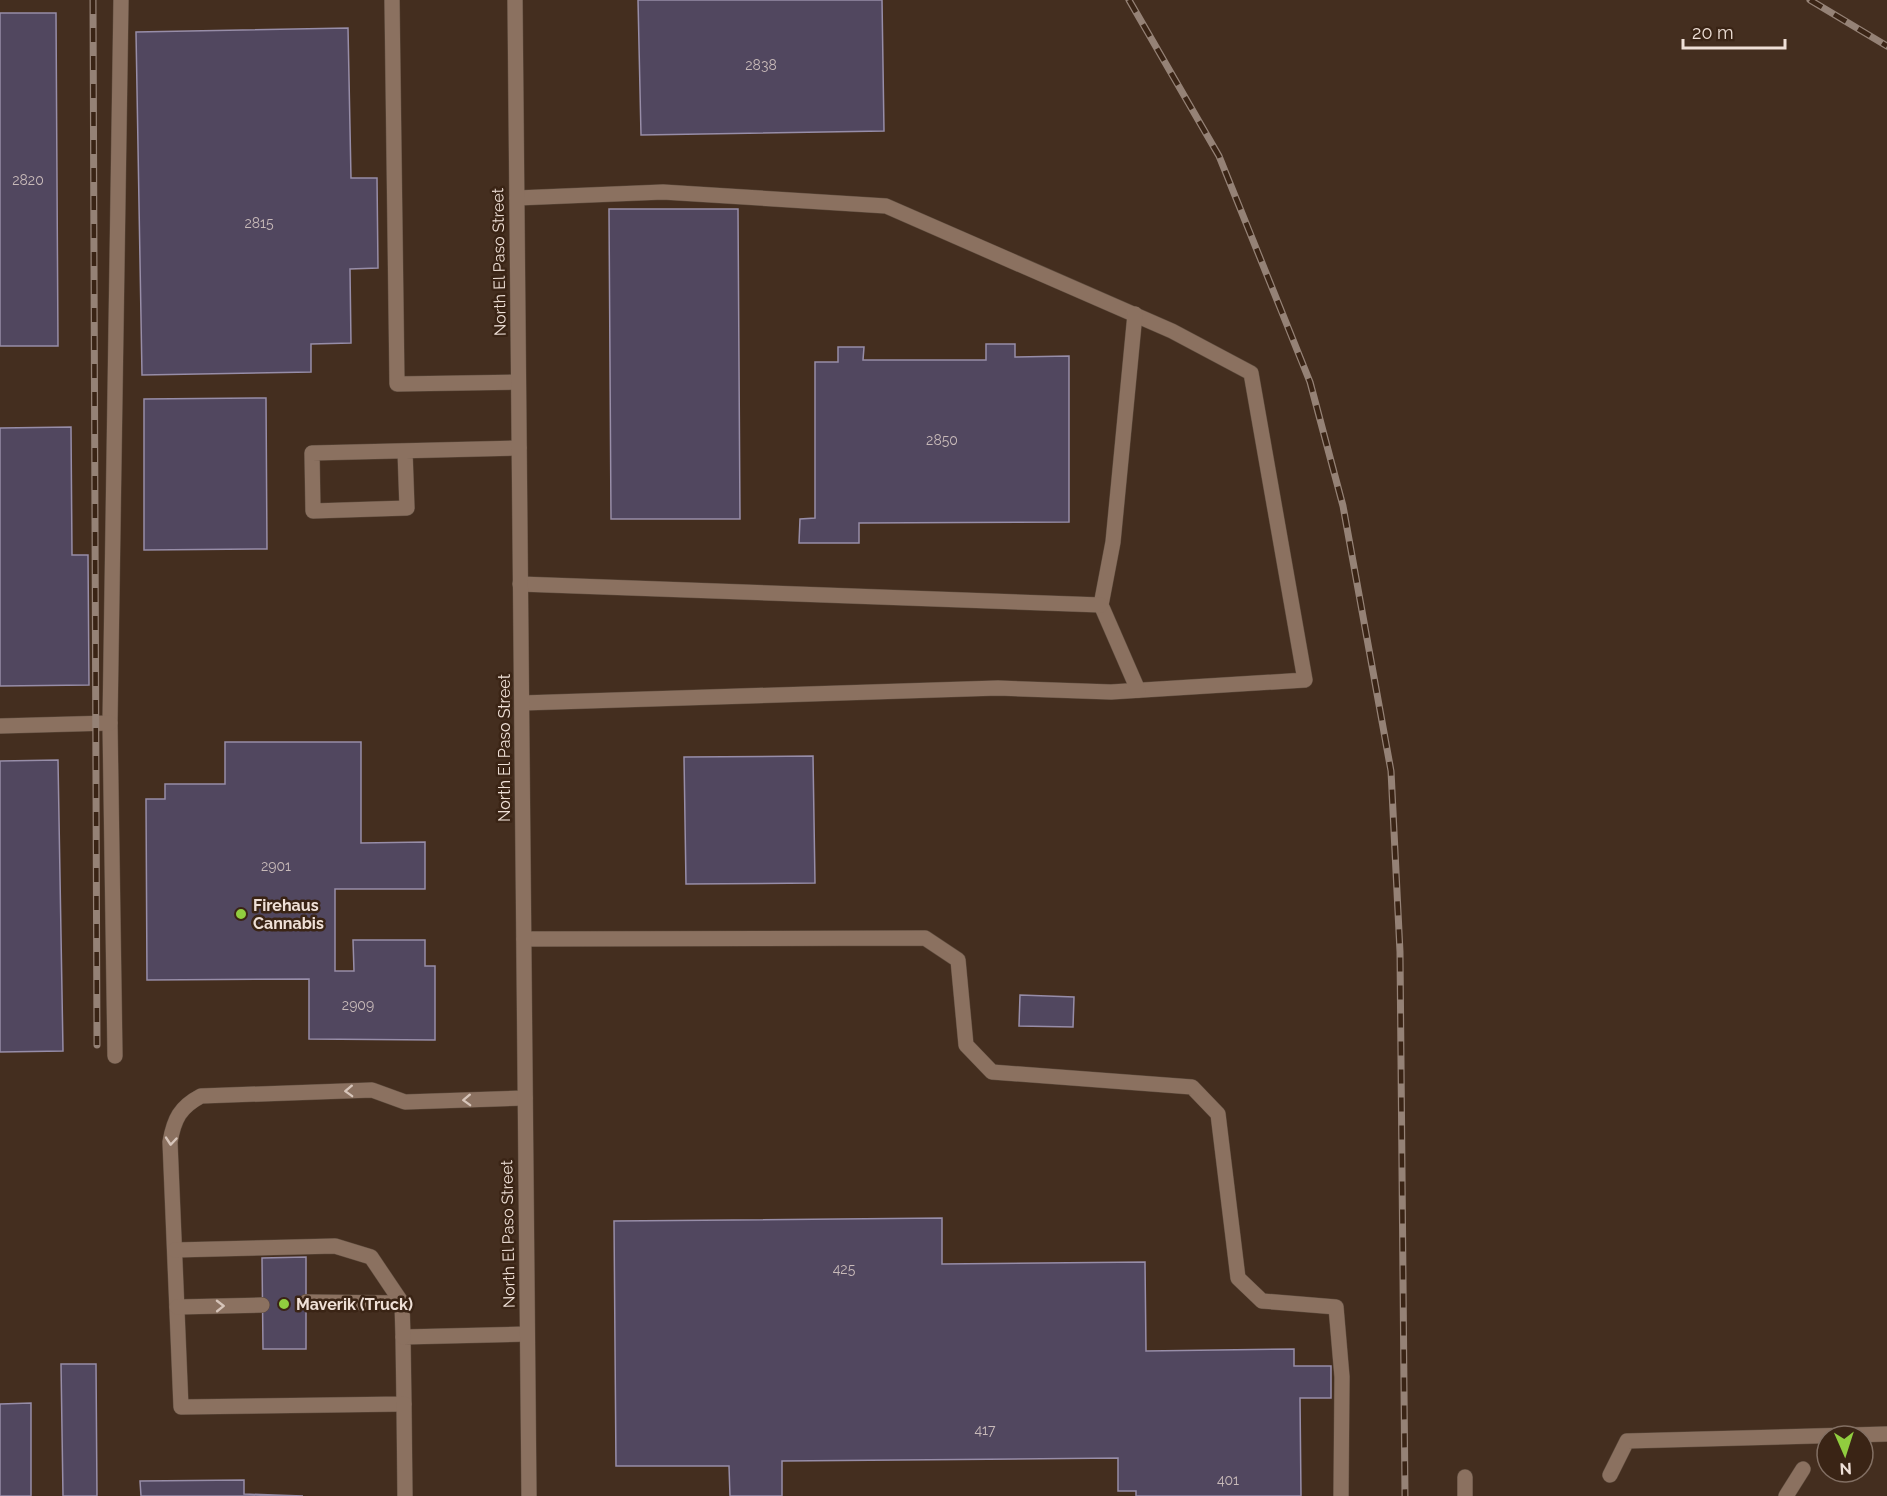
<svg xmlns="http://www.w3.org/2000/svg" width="1887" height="1496" font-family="Raleway,sans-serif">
<rect width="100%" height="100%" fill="#442e1f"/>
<g fill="#51475f" stroke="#978da8" stroke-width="1.5">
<polygon points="638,0 882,0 884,131 641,135"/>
<polygon points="0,13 56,13 58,346 0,346"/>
<polygon points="348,28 351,178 377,178 378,268 350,269 351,343 311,344 311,372 142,375 136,32"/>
<polygon points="609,209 738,209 740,519 611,519"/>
<polygon points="986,344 1015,344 1015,357 1069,356 1069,522 859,523 859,543 799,543 800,519 815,518 815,362 838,362 838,347 864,347 863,360 986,360"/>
<polygon points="266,398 267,549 144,550 144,399"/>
<polygon points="71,427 72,555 88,555 89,685 0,686 0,428"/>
<polygon points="225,742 361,742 361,843 425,842 425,889 335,889 335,971 354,971 353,940 425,940 425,966 435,966 435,1040 309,1039 309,979 147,980 146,799 165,799 165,784 225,784"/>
<polygon points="813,756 815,883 686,884 684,757"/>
<polygon points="58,760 63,1051 0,1052 0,761"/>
<polygon points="1020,995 1074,997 1073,1027 1019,1026"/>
<polygon points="942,1218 942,1264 1145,1262 1146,1351 1294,1349 1294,1366 1331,1366 1331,1398 1300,1398 1301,1496 1136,1496 1136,1491 1118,1491 1118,1458 782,1461 782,1496 730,1496 729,1466 616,1466 614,1221"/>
<polygon points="306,1257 306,1349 263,1349 262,1258"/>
<polygon points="61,1364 96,1364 97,1496 63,1496"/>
<polygon points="31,1403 31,1496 0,1496 0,1404"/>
<polygon points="244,1480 244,1494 303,1496 141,1496 140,1481"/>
</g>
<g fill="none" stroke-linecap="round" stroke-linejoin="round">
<g stroke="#5d4b3d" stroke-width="16">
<g id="service">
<polyline points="392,0 397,384 518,382"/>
<polyline points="517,198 663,192 886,206 1172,331 1251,373 1305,680 1111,692 998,688 522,703"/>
<polyline points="1135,314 1113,542 1101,605 1138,690"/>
<polyline points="405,451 407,508 313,511 312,453 519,448"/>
<polyline points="520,584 1101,605"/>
<polyline points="524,939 925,938 958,960 966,1045 992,1072 1192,1087 1218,1114 1238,1278 1262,1301 1336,1307 1342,1377 1341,1496"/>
<polyline points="115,1056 110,723 121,0"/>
<path d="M525,1098L405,1102L372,1090L201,1096C180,1107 174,1119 170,1142L181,1407L404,1404L403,1337L527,1334"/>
<polyline points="175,1250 335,1246 371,1257 402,1303 403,1337"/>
<polyline points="306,1302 402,1303"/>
<polyline points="177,1307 262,1305"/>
<polyline points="404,1404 405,1496"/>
<polyline points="1610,1475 1627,1441 1887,1434"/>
<polyline points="1465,1477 1465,1496"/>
<polyline points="1786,1496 1803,1469"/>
</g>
</g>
<g stroke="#5d4b3d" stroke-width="16">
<g id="minor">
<polyline points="515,0 529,1496"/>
<polyline points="0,726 110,723"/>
</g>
</g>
<use href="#service" stroke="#8b7160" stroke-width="15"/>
<use href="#minor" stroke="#8b7160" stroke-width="15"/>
<g stroke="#958276" stroke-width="7">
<g id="rail">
<polyline points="93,0 97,1045"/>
<polyline points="1129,0 1219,156 1310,382 1343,506 1391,771 1400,952 1405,1496"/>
<polyline points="1810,0 1887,46"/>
</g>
</g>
<use href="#rail" stroke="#3a2415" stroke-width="4.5" stroke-dasharray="14" stroke-linecap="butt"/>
</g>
<defs><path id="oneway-chevron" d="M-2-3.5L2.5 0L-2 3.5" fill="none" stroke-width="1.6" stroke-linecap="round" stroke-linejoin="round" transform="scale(1.5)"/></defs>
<g stroke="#d6c4b9">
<use href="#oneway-chevron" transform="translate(349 1091) rotate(178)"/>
<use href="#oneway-chevron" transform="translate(467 1100) rotate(178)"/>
<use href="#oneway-chevron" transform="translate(171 1141) rotate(95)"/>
<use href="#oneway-chevron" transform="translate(220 1306) rotate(-1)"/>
</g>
<g fill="#91cd3f" stroke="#3a2415" stroke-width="2">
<circle cx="241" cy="914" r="6"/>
<circle cx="284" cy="1304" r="6"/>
</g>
<g text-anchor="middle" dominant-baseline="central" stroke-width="5" stroke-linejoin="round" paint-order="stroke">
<g font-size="14" fill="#c8bab9">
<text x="761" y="65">2838</text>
<text x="28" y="180">2820</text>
<text x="259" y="223">2815</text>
<text x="942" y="440">2850</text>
<text x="276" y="866">2901</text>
<text x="358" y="1005">2909</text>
<text x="844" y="1269">425</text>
<text x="985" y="1430">417</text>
<text x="1228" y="1480">401</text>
</g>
<g font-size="16" fill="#efe0d7" stroke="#3a2415">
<text transform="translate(499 262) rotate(-91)">North El Paso Street</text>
<text transform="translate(504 748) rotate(-90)">North El Paso Street</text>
<text transform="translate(508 1234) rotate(-91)">North El Paso Street</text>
</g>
<g font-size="16" font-weight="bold" fill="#efe0d7" stroke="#3a2415" text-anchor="start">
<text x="253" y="905">Firehaus<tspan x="253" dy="18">Cannabis</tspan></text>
<text x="296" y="1304">Maverik (Truck)</text>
</g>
</g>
<g transform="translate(1845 1454) rotate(177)"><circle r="28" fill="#3a2415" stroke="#826f63" stroke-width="1.5"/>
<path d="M0-4.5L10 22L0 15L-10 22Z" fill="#91cd3f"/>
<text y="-9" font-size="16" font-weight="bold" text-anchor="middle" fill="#efe0d7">N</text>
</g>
<path d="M1683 39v9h102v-9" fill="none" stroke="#efe0d7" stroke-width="3"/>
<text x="1692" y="39" font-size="18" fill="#efe0d7" stroke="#3a2415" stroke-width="4.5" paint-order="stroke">20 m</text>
</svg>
